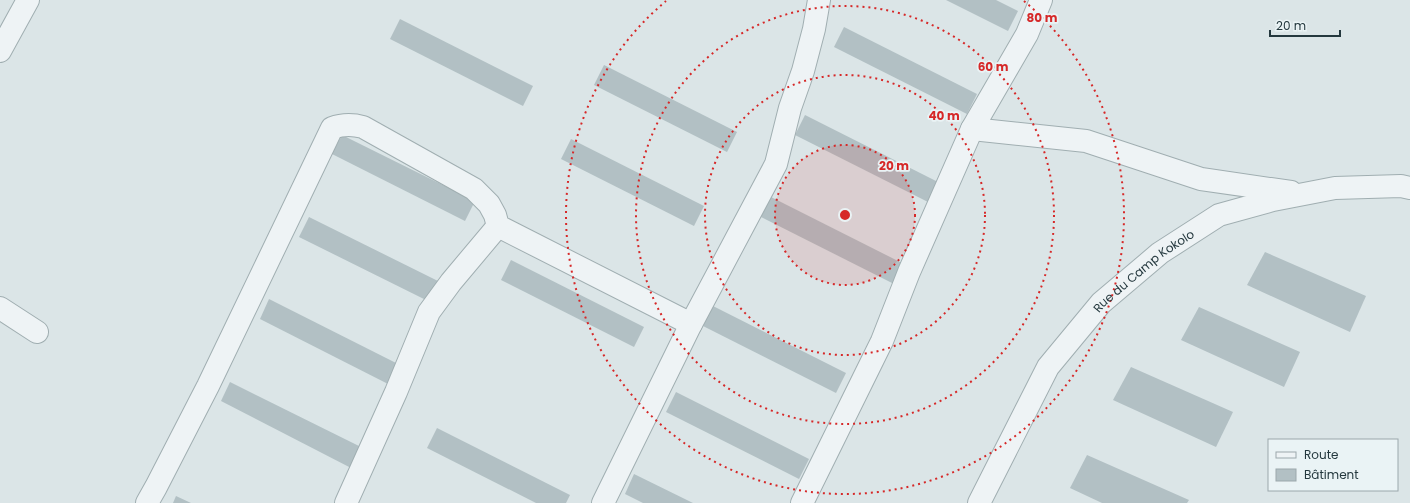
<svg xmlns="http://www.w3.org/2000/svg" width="1410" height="503" font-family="Poppins,sans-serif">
<rect width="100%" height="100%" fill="#dbe5e7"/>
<g fill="#b2c0c4">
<polygon points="946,0 996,0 1018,11 1008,31"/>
<polygon points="400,19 533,86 523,106 390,39"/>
<polygon points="844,27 977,94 967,114 834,47"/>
<polygon points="604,65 737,132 727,152 594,85"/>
<polygon points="805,115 938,182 928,202 795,135"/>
<polygon points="342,135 475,201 465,221 332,154"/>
<polygon points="571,139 704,206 694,226 561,159"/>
<polygon points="771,197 904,264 894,284 761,217"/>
<polygon points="309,217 442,283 432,303 299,237"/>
<polygon points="1265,252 1366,296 1350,332 1247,285"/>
<polygon points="511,260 644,327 634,347 501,280"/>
<polygon points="269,299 402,366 392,386 260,319"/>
<polygon points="713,306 846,373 836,393 703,326"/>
<polygon points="1199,307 1300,352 1284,387 1181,340"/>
<polygon points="1131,367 1233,412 1216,447 1113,400"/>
<polygon points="230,382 363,448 353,469 221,401"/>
<polygon points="676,392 809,459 799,479 666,412"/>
<polygon points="437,428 570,495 566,503 536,503 427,448"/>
<polygon points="1087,455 1189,500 1187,503 1102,503 1070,488"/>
<polygon points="634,474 693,503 643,503 625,494"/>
<polygon points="176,496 191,503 173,503"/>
</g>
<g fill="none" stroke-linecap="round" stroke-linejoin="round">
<g stroke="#a0aeb1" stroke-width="24">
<g id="minor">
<polyline points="0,51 28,0"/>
<polyline points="972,129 1086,141 1201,179 1291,192"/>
<polyline points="0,308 37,332"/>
<path d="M147,503L156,487L208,386L332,128C343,124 352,124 363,127L474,189L489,204L495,215L498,226L691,324"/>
<polyline points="346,503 396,392 429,312 451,282 498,226"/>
<polyline points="603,503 691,324 776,164 790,108 803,71 814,29 819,0"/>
<polyline points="802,503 882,341 909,272 972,129 1027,34 1041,0"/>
<path id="s1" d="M979,503L1048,367L1101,303L1160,253L1219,215L1273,200L1335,188L1401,186L1410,188"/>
</g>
</g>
<use href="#minor" stroke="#eef3f5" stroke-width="22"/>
</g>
<circle cx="845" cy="215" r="70" fill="#d62828" fill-opacity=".12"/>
<g fill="none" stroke="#d62828" stroke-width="2" stroke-dasharray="2 4">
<circle cx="845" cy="215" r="70"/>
<circle cx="845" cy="215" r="140"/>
<circle cx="845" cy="215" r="209"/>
<path d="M1024 1A279 279 0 1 1 666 1"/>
</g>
<g text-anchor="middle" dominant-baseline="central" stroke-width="3.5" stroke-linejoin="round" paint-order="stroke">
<g font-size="12" fill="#24383e" stroke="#eaf3f5">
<text stroke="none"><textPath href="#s1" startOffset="289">Rue du Camp Kokolo</textPath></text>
</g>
</g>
<circle cx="845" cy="215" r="6" fill="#d62828" stroke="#eaf3f5" stroke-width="2"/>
<g font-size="12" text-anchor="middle" font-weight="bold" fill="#d62828" stroke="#eaf3f5" stroke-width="3.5" stroke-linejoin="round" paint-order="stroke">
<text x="1042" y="22">80 m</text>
<text x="993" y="71">60 m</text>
<text x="944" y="120">40 m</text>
<text x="894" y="170">20 m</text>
</g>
<rect x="1268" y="439" width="130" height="52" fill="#eaf3f5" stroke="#9ba8ac"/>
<rect x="1276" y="452" width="20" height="6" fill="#eef3f5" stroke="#9ba8ac"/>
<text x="1304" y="459" font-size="12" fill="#24383e">Route</text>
<rect x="1276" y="469" width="20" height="12" fill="#b2c0c4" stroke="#9ba8ac"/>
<text x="1304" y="479" font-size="12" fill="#24383e">Bâtiment</text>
<path d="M1270 30v6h70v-6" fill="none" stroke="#24383e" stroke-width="2"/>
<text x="1276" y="30" font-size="12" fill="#24383e" stroke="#eaf3f5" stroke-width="3" paint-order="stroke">20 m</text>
</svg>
